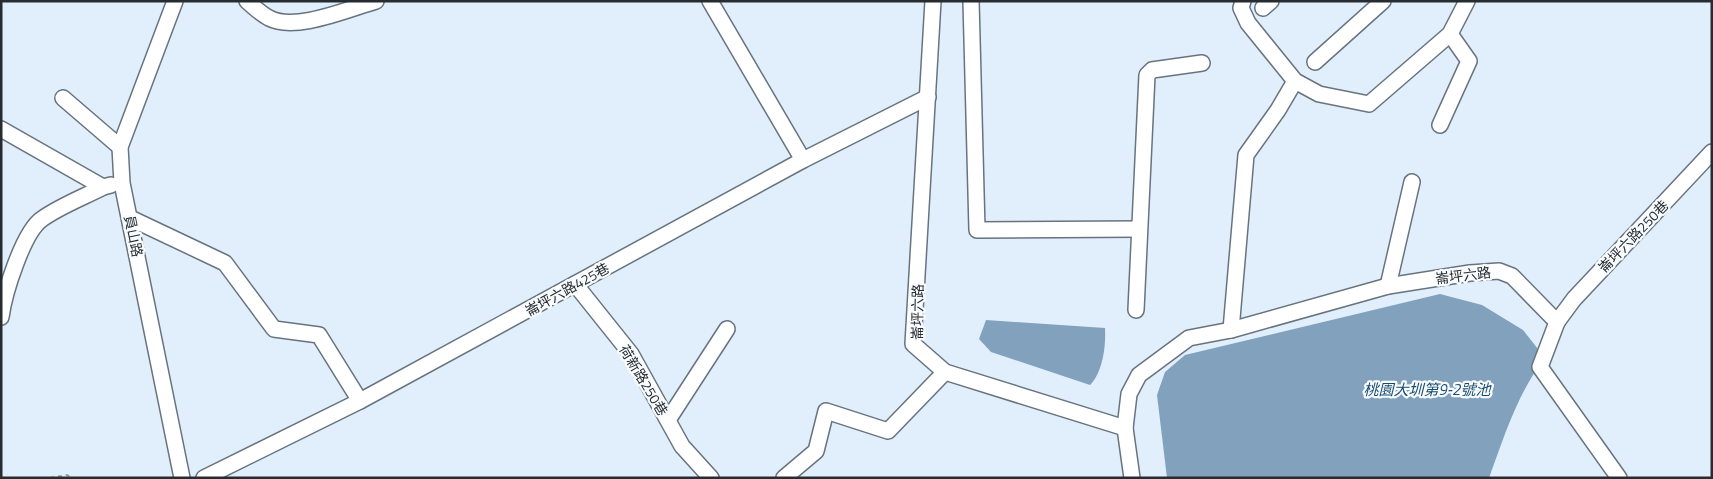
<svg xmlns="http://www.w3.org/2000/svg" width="1713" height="479" font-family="'Titillium Web','Noto Sans TC',sans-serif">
<rect width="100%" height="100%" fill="#e1effc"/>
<g fill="#81a1bd">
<path d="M1440,294L1482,305L1523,330L1545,358C1518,392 1504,437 1489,478H1167L1157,395L1165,372L1185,355Z"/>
<path d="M986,320L1105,328C1106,345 1103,372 1090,385L991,352L979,339Z"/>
</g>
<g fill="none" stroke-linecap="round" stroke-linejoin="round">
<g stroke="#67747f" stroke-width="18">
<g id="minor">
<polyline points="175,1 120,147 122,183 182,478"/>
<path d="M247,1C254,7 261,14 269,18C295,32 348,9 376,1"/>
<polyline points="710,1 803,160"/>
<polyline points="933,1 913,344 945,372 1125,428"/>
<polyline points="971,1 977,230 1139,229"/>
<polyline points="1243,1 1241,8 1248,23 1295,81 1319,94 1369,104 1450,34"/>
<polyline points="1263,8 1271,1"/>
<polyline points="1315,62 1383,1"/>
<polyline points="63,98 120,147"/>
<polyline points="1440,125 1469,61 1450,34 1467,1"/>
<polyline points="1,129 103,187 111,185"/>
<polyline points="130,218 225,263 274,329 319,335 360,401"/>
<polyline points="575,284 631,354 682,446 711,478"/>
<polyline points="1388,286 1412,182"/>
<polyline points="1136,310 1147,75 1152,70 1202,63"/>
<path d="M1,317C4,294 23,232 42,219C60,206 84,197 103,187"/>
<polyline points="1557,322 1574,299 1712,152"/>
<polyline points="1231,330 1246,155 1278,110 1295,81"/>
<polyline points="668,420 727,329"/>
<polyline points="204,478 360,401 803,160 928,97"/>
<polyline points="784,478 816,451 826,411 888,431 945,372"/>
<polyline points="1132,478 1125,428 1129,394 1139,375 1189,338 1231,330 1388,286 1470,273 1499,271 1512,276 1557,322 1540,367 1619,478"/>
</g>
</g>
<polyline stroke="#929da6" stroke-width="2" stroke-dasharray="4 4" stroke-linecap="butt" points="50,478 67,475 72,478"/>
<use href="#minor" stroke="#fff" stroke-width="15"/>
</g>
<g text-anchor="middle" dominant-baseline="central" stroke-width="4.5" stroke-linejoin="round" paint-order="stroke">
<g font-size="14" fill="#272c31" stroke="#f8fbfd">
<text transform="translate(134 236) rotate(78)">員山路</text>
<text transform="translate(1633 236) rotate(-46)">崙坪六路250巷</text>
<text transform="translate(1463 275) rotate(-7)">崙坪六路</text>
<text transform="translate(567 289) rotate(-29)">崙坪六路425巷</text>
<text transform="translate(917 312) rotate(-89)">崙坪六路</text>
<text transform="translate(644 380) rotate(59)">荷新路250巷</text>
</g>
<g font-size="15" font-style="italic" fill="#174c72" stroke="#f8fbfd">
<text x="1427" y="389">桃園大圳第9-2號池</text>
</g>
</g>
<rect width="1713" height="479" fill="none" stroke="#272c31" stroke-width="5"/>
</svg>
